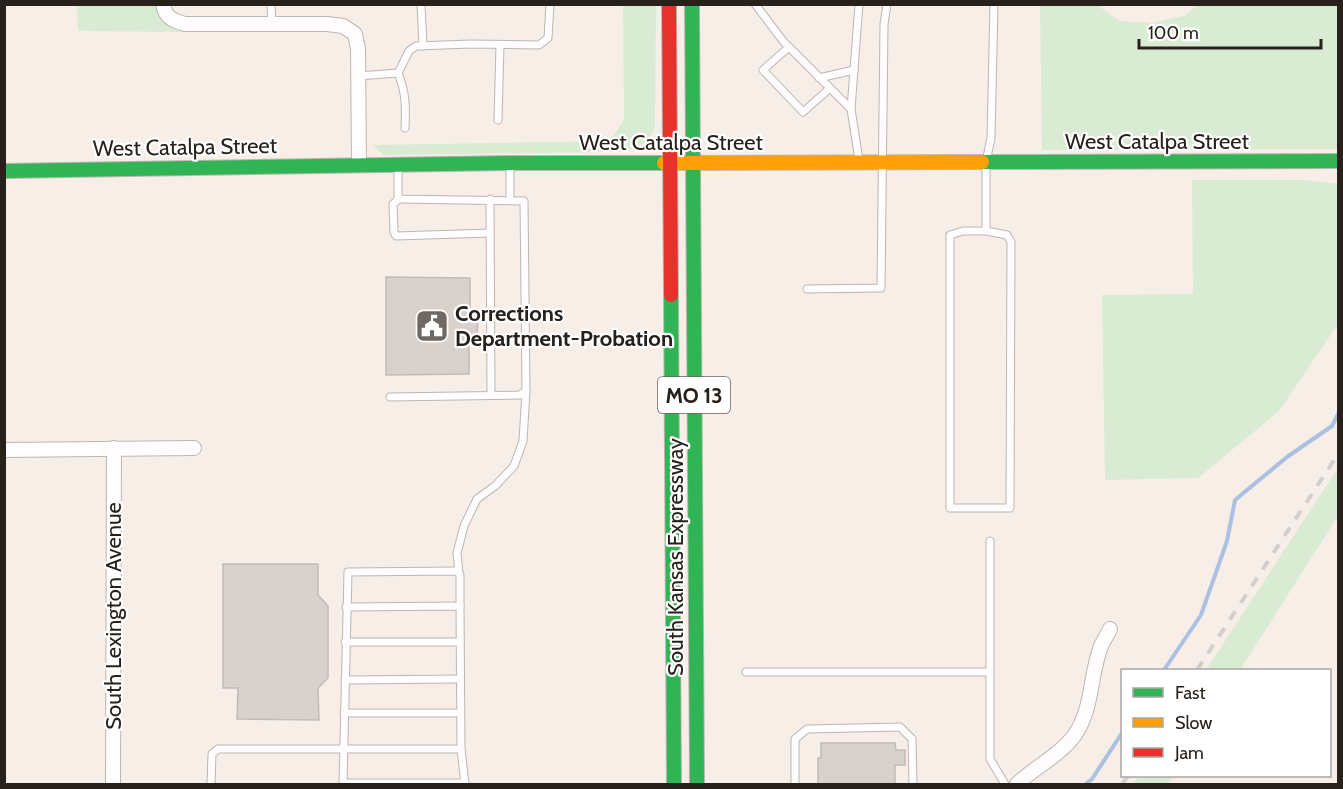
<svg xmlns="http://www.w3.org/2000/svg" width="1343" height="789" font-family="Cabin,sans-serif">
<rect width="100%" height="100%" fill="#f7eee8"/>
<g fill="#d9ecd3">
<path d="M77,5H156C160,19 168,25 181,32L78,31Z"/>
<path d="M623,5H656L655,127C648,146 636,149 617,152L383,155L373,145L604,141L614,135L624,120Z"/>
<polygon points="1040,5 1100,5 1100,7 1120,21 1153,23 1186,15 1197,5 1338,5 1338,149 1042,150"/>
<polygon points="1192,180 1304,180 1338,184 1338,324 1279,411 1198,478 1105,480 1102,295 1193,294"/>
<polygon points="1338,468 1338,516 1240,670 1206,670"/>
<polygon points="1139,776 1174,776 1168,784 1133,784"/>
</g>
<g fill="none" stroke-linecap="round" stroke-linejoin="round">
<g stroke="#acc0e2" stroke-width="4">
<polyline points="1164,670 1201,615 1227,541 1235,500 1287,457 1332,426 1338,414"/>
<polyline points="1086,784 1092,779 1122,733"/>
</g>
</g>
<g fill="#d9d1cc" stroke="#c3bbb6" stroke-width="1.5">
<polygon points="386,277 470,278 470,318 478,318 477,334 469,334 469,374 386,375"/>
<polygon points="223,564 318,564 318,595 328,606 328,678 318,688 319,720 237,719 238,688 223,688"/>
<polygon points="821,743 895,743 896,750 905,750 905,765 895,765 895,784 818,784 818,758 821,758"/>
</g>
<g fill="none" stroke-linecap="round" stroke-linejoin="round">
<g stroke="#bdb6b1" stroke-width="9">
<g id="lane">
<polyline points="271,4 272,24"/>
<polyline points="421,4 423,46"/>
<polyline points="755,4 783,41 851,109"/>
<polyline points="859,4 851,109 859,160"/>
<polyline points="789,47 763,70 803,112 829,89"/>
<path d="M398,73C406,92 406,108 405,128"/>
<polyline points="358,76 398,73 409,51 416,46 471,44 539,45 548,38 550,4"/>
<polyline points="819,78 854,70"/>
<polyline points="498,120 500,45"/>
<polyline points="399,199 393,204 394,232 396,236 490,233"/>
<polyline points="490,199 491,395"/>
<polyline points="510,199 510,163"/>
<polyline points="986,231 963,231 950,235 950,508 1010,508 1011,242 1007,235 986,231 986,162 991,138 994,4"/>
<polyline points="807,289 881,288 884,24 887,4"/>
<polyline points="390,397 520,395 526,391 524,201 398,199 398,167"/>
<polyline points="990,541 990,759 1005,784"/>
<polyline points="459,573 457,553 464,526 477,499 495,486 514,466 523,441 526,391"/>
<polyline points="346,607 460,606 461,749 465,784"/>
<polyline points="345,642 460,642"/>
<polyline points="746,672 989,672"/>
<polyline points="345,680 459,679"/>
<polyline points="344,713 460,713"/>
<polyline points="343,783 465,783"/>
<polyline points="211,784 212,754 218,749 461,749"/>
<polyline points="343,784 348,572 457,571 460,575 460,606"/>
<polyline points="795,784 795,739 807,729 900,727 912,739 913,784"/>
</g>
</g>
<g stroke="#bdb6b1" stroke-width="16">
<g id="street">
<path d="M163,4C165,18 174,21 185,24H327L343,26L355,34L358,49L359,165"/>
<polyline points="4,450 194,448"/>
<polyline points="113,784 114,448"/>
<path d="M1017,784C1035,767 1059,756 1074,736C1093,710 1090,674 1101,646C1104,640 1107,635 1110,629"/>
</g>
</g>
<g stroke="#bdb6b1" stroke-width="16">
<g id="fast">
<polyline points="692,4 697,784"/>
<polyline points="982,162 1338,161"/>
<polyline points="4,171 509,163 664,163"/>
<polyline points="671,295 674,784"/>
</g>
</g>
<g stroke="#bdb6b1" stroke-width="16">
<polyline id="slow" points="664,163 982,162"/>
</g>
<g stroke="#bdb6b1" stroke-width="16">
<polyline id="jam" points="669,4 671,295"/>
</g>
<use href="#lane" stroke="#fefcfc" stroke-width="7"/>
<use href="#street" stroke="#fefcfc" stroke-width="14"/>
<use href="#fast" stroke="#30b455" stroke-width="14"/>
<use href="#slow" stroke="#ff9f0a" stroke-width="14"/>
<use href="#jam" stroke="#e5322d" stroke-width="14"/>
<g stroke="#d1cfcd" stroke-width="4" stroke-dasharray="10 10" stroke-linecap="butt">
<polyline points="1197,670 1338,454"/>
<polyline points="1122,784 1128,776"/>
</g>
</g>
<defs>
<g id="civic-square" transform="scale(1.725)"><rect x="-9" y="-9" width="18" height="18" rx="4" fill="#706863" stroke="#fff"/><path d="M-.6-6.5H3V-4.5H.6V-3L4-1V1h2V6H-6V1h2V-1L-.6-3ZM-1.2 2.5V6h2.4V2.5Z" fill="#fff"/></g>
</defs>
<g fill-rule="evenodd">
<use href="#civic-square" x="432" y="326"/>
</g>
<g text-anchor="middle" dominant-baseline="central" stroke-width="4.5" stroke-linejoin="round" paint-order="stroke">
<rect fill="#fff" stroke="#68635f" stroke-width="1.5" x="658" y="377" width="72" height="36" rx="4.5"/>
<g font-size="21" font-weight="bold" fill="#27201b">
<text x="694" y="395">MO 13</text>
</g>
<g font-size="22" fill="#27201b" stroke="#fff">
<text x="1157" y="141">West Catalpa Street</text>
<text x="671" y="142">West Catalpa Street</text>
<text transform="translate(185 147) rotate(-1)">West Catalpa Street</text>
<text transform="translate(675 557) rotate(-90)">South Kansas Expressway</text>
<text transform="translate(113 616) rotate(-90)">South Lexington Avenue</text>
</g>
<g font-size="22" font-weight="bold" fill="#27201b" stroke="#fff" text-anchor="start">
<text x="455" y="313">Corrections<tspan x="455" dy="25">Department-Probation</tspan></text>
</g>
</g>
<rect width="1343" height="789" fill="none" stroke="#27201b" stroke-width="12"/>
<rect x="1121" y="669" width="210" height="108" fill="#ffffff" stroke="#a9a6a4" stroke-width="1.5"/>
<rect x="1133" y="688" width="30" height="9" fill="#30b455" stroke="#a9a6a4" stroke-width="1.5"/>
<text x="1175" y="699" font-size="18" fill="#27201b">Fast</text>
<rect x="1133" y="718" width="30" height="9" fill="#ff9f0a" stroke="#a9a6a4" stroke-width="1.5"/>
<text x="1175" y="729" font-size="18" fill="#27201b">Slow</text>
<rect x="1133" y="748" width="30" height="9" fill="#e5322d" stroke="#a9a6a4" stroke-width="1.5"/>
<text x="1175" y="759" font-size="18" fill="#27201b">Jam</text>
<path d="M1139 39v9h182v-9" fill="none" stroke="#27201b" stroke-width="3"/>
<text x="1148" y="39" font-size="18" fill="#27201b" stroke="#ffffff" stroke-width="4.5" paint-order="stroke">100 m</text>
</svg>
